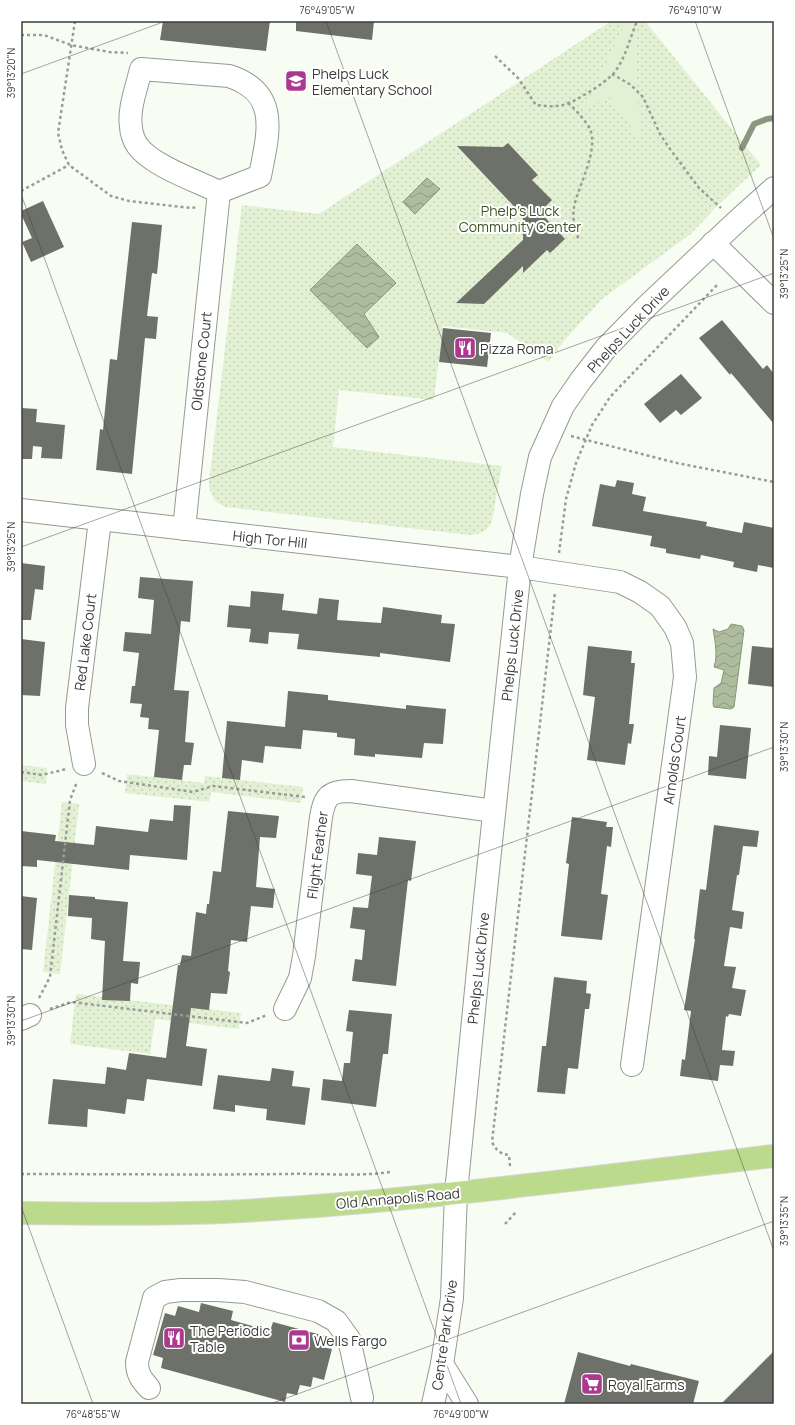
<svg xmlns="http://www.w3.org/2000/svg" width="795" height="1425" font-family="Manrope,sans-serif">
<defs>
<pattern id="park-dots" width="8" height="8" patternUnits="userSpaceOnUse"><rect width="8" height="8" fill="#e2f1d3"/><path d="M2 2h.1M6 6h.1" fill="none" stroke="#c3d0b6" stroke-width="1.8" stroke-linecap="round"/></pattern>
<pattern id="water-waves" width="16" height="10" patternUnits="userSpaceOnUse"><rect width="16" height="10" fill="#adbc9d"/><path d="M0 5q4-4 8 0t8 0" fill="none" stroke="#8e9a81"/></pattern>
</defs>
<rect width="100%" height="100%" fill="#f8fdf4"/>
<g fill="url(#park-dots)">
<path d="M611,21H645L761,165L717,206L692,233L602,299L564,341L548,362L507,333L443,326L434,400L339,390L333,447L502,466C500,477 498,487 496,497C493,516 494,535 469,535L226,507C214,503 210,495 209,483L242,205L319,214Z"/>
<polygon points="21,765 47,768 46,784 21,781"/>
<polygon points="127,774 204,783 205,776 303,787 301,803 211,792 209,802 125,793"/>
<polygon points="62,802 79,804 60,974 43,972"/>
<polygon points="76,994 241,1013 239,1029 155,1019 150,1054 70,1044"/>
</g>
<polygon fill="#e2f1d3" points="626,21 634,21 640,140 608,95 583,112"/>
<g fill="url(#water-waves)" stroke="#8b967f">
<polygon points="427,178 440,189 415,214 403,202"/>
<polygon points="357,244 396,283 364,314 379,337 367,348 310,290"/>
<path d="M731,624L742,626L744,630L734,707L731,709L714,707L713,704L714,688L721,683L724,670L714,667C718,655 715,641 713,629L719,632L728,629Z"/>
</g>
<g fill="none" stroke-linecap="round" stroke-linejoin="round">
<polyline stroke="#8b967f" stroke-width="6" points="742,148 754,124 767,119 774,118"/>
</g>
<g fill="#6e716a">
<polygon points="163,21 270,21 266,51 160,40"/>
<polygon points="296,21 374,21 372,40 296,31"/>
<polygon points="508,143 538,175 532,180 552,200 540,212 565,239 550,253 547,250 523,273 523,266 484,304 456,303 523,240 523,216 457,146 503,147"/>
<polygon points="43,201 64,247 31,262 22,242 32,238 21,214 21,211"/>
<polygon points="132,222 162,225 157,274 152,273 147,316 158,317 156,339 145,338 132,474 96,470 100,429 103,430 110,359 117,360"/>
<polygon points="722,320 763,369 767,365 774,374 774,424 731,373 730,375 699,338"/>
<polygon points="443,328 491,333 487,367 439,362"/>
<polygon points="681,374 702,398 681,415 676,410 660,423 644,404"/>
<polygon points="21,408 37,409 36,422 65,425 62,459 41,458 42,447 33,446 32,459 21,459"/>
<polygon points="617,480 634,483 632,494 646,497 643,511 707,522 706,526 742,533 744,522 774,528 774,568 758,565 757,572 733,567 734,562 701,555 700,559 666,553 666,549 650,546 652,536 592,526 600,484 615,487"/>
<polygon points="21,563 45,566 43,590 35,589 31,620 21,620"/>
<polygon points="140,577 193,581 190,622 181,621 174,690 189,691 185,742 194,743 191,765 184,765 182,780 154,777 159,730 148,729 149,718 140,717 142,704 130,703 132,686 135,686 139,653 123,651 125,632 151,634 154,600 138,598"/>
<polygon points="251,591 284,594 282,610 317,614 319,598 339,600 337,620 381,623 383,607 442,615 441,623 455,624 450,662 380,653 380,657 297,649 299,634 269,632 268,644 249,642 251,629 227,627 229,605 250,607"/>
<polygon points="21,639 45,642 40,696 21,695"/>
<polygon points="588,646 632,651 631,663 635,663 629,724 634,724 631,744 628,743 625,765 587,760 595,697 583,695"/>
<polygon points="752,646 774,648 774,687 748,684"/>
<polygon points="288,691 328,695 328,700 406,709 406,705 446,709 443,744 424,743 422,758 375,754 375,757 354,755 355,739 337,737 337,733 303,730 301,749 265,746 263,763 242,760 240,780 222,778 227,721 285,727"/>
<polygon points="720,725 751,728 746,779 708,775 709,756 717,757"/>
<polygon points="174,805 191,806 187,860 130,855 129,870 37,860 37,867 21,866 21,831 56,835 55,841 94,845 96,826 148,832 150,819 173,821"/>
<polygon points="228,811 279,816 276,838 260,837 256,887 275,889 273,908 251,906 247,942 231,940 228,971 230,972 227,994 211,993 209,1010 191,1008 186,1046 207,1049 202,1086 147,1079 144,1101 127,1099 125,1114 88,1109 87,1127 48,1124 53,1079 105,1084 107,1067 126,1070 129,1053 166,1058 178,965 180,965 182,955 191,956 196,912 206,914 207,904 209,904 213,871 221,872"/>
<polygon points="572,817 607,822 606,827 613,827 611,847 607,846 601,894 608,895 602,940 561,936 569,864 566,863"/>
<polygon points="714,825 759,831 757,847 743,846 739,875 737,875 732,910 744,912 742,929 730,927 724,966 736,967 732,988 746,990 741,1016 729,1014 728,1017 726,1016 722,1050 735,1051 733,1066 720,1065 718,1081 680,1076 682,1059 685,1060 691,1011 684,1010 695,939 694,939 700,889 706,890"/>
<polygon points="379,837 416,841 411,881 408,880 396,986 352,981 355,959 362,960 365,930 350,928 353,907 368,908 372,876 356,874 358,853 377,855"/>
<polygon points="69,895 95,897 95,899 128,902 123,961 140,962 138,984 131,983 130,1001 102,1000 105,941 91,939 92,918 68,916"/>
<polygon points="21,896 37,898 32,950 21,949"/>
<polygon points="554,977 587,981 586,993 591,994 589,1009 585,1009 578,1069 568,1068 565,1094 537,1092 542,1046 546,1046"/>
<polygon points="349,1010 392,1014 388,1054 383,1054 376,1107 321,1100 323,1079 342,1081 344,1063 350,1063 353,1032 346,1031"/>
<polygon points="272,1068 294,1071 292,1086 310,1088 305,1125 266,1120 267,1109 235,1105 235,1112 213,1109 218,1075 270,1081"/>
<polygon points="201,1303 233,1311 231,1320 270,1331 273,1322 325,1336 322,1347 332,1349 324,1380 313,1377 311,1387 300,1385 297,1395 287,1393 285,1402 161,1368 163,1358 153,1355 165,1313 175,1316 178,1306 199,1312"/>
<polygon points="774,1351 774,1404 721,1404"/>
<polygon points="578,1352 630,1366 631,1364 699,1381 693,1404 564,1404"/>
</g>
<g fill="none" stroke-linecap="round" stroke-linejoin="round">
<g stroke="#969a92" stroke-width="24">
<g id="minor">
<path d="M141,69L229,76C281,93 268,134 260,176L219,192C197,181 150,165 137,145C134,141 131,132 131,127C128,109 137,87 141,69Z"/>
<polyline points="713,243 774,303"/>
<polyline points="21,510 520,567 620,582 640,592 660,606 675,627 682,643 685,677 632,1065"/>
<polyline points="184,529 219,192"/>
<polyline points="84,764 77,725 77,708 100,520"/>
<path d="M285,1009L300,978L304,956L321,817C325,796 329,791 351,791L494,811"/>
<polyline points="21,1019 30,1015"/>
<polyline points="442,1364 467,1404"/>
<path d="M149,1388C141,1379 137,1374 137,1362L154,1298L165,1292L181,1290H218L245,1292L318,1311L336,1321L349,1339L362,1398"/>
<polyline points="433,1404 442,1364 452,1298 456,1193 484,909 520,567 532,494 540,457 563,406 581,380 606,348 647,306 735,223 774,188"/>
</g>
</g>
<g stroke="#d8d8d7" stroke-width="24">
<path id="major" d="M21,1213C88,1214 155,1215 222,1212C407,1203 590,1177 774,1156"/>
</g>
<g stroke="#9a9d97" stroke-width="2.5" stroke-dasharray="3 3" stroke-linecap="butt">
<polyline points="75,21 58,133 62,150 69,165 111,196 129,201 191,208 198,207"/>
<polyline points="21,35 44,35 71,45 109,52 128,53"/>
<path d="M495,56L518,78L536,105C545,106 554,107 563,105C575,102 605,83 613,74C625,60 630,38 637,21"/>
<polyline points="612,74 631,85 643,97 660,134 670,149 699,188 721,208"/>
<path d="M568,103C576,110 585,120 590,129C599,151 578,186 574,207C572,217 575,231 579,240"/>
<polyline points="21,191 69,165"/>
<polyline points="571,436 677,463 774,482"/>
<polyline points="559,553 566,499 576,463 592,425 610,397 717,285"/>
<polyline points="21,772 42,775 66,769"/>
<polyline points="102,773 119,781 193,792 213,786 305,797"/>
<polyline points="39,998 50,977 70,800 77,782"/>
<polyline points="50,1009 71,1002 247,1023 267,1015"/>
<path d="M510,1166L509,1155C500,1154 496,1150 492,1142L555,592"/>
<path d="M21,1174C110,1174 198,1175 287,1174C321,1173 356,1177 390,1172"/>
<polyline points="505,1224 516,1212"/>
</g>
<use href="#minor" stroke="#fff" stroke-width="22"/>
<use href="#major" stroke="#bbda8c" stroke-width="22"/>
</g>
<path fill="none" stroke="#3b3c39" stroke-width="1" stroke-opacity="0.45" d="M326,21L774,1251M695,21L774,239M21,74L166,21M21,194L461,1404M21,547L774,273M21,1021L774,747M21,1206L93,1404M270,1404L774,1221"/>
<defs>
<g id="school-square" transform="scale(1.15)"><rect x="-9" y="-9" width="18" height="18" rx="4" fill="#ac3890" stroke="#fff"/><path d="M0-5L7-2L0 1L-7-2ZM-4 1L0 2.5L4 1V4Q0 6-4 4Z" fill="#fff"/></g>
<g id="restaurant-square" transform="scale(1.15)"><rect x="-9" y="-9" width="18" height="18" rx="4" fill="#ac3890" stroke="#fff"/><path d="M-5-6h1v4h1v-4h1v4h1v-4h1v5L-1.5 .5V6h-2V.5L-5-1ZM5-6V6H3V1.5H1.5Q1.5-4 5-6Z" fill="#fff"/></g>
<g id="bank-square" transform="scale(1.15)"><rect x="-9" y="-9" width="18" height="18" rx="4" fill="#ac3890" stroke="#fff"/><path d="M-6-4H6V4H-6ZM0-2.3a2.3 2.3 0 1 0 0 4.6a2.3 2.3 0 1 0 0-4.6Z" fill="#fff"/></g>
<g id="supermarket-square" transform="scale(1.15)"><rect x="-9" y="-9" width="18" height="18" rx="4" fill="#ac3890" stroke="#fff"/><path d="M-6-5.5h2.5l.6 2H6L4.5 2H-2.5L-4.4-4H-6ZM-1.5 3.2a1.3 1.3 0 1 0 .1 0ZM3 3.2a1.3 1.3 0 1 0 .1 0Z" fill="#fff"/></g>
</defs>
<g fill-rule="evenodd">
<use href="#school-square" x="296" y="81"/>
<use href="#restaurant-square" x="465" y="348"/>
<use href="#restaurant-square" x="174" y="1338"/>
<use href="#bank-square" x="299" y="1340"/>
<use href="#supermarket-square" x="592" y="1384"/>
</g>
<g text-anchor="middle" dominant-baseline="central" stroke-width="4" stroke-linejoin="round" paint-order="stroke">
<g font-size="14" fill="#3b3c39" stroke="#fff" text-anchor="start">
<text x="312" y="73">Phelps Luck<tspan x="312" dy="16">Elementary School</tspan></text>
<text x="480" y="348">Pizza Roma</text>
<text x="190" y="1330">The Periodic<tspan x="190" dy="16">Table</tspan></text>
<text x="314" y="1340">Wells Fargo</text>
<text x="608" y="1384">Royal Farms</text>
</g>
<g font-size="14" fill="#3e5222" stroke="#fff">
<text x="520" y="210">Phelp's Luck<tspan x="520" dy="16">Community Center</tspan></text>
</g>
<g font-size="14" fill="#3b3c39" stroke="#fff">
<text transform="translate(628 329) rotate(-47)">Phelps Luck Drive</text>
<text transform="translate(201 361) rotate(-84)">Oldstone Court</text>
<text transform="translate(270 539) rotate(6)">High Tor Hill</text>
<text transform="translate(85 642) rotate(-83)">Red Lake Court</text>
<text transform="translate(512 645) rotate(-84)">Phelps Luck Drive</text>
<text transform="translate(674 760) rotate(-82)">Arnolds Court</text>
<text transform="translate(317 855) rotate(-83)">Flight Feather</text>
<text transform="translate(478 968) rotate(-84)">Phelps Luck Drive</text>
<text transform="translate(398 1198) rotate(-5)">Old Annapolis Road</text>
<text transform="translate(444 1335) rotate(-82)">Centre Park Drive</text>
</g>
</g>
<rect width="795" height="1425" fill="none" stroke="#ffffff" stroke-width="44"/>
<rect x="22" y="22" width="751" height="1381" fill="none" stroke="#3b3c39" stroke-width="1.5"/>
<g font-size="10" text-anchor="middle" fill="#3b3c39">
<text x="327" y="14">76°49'05"W</text>
<text x="695" y="14">76°49'10"W</text>
<text transform="translate(11 73) rotate(-90)" y="4">39°13'20"N</text>
<text transform="translate(784 274) rotate(-90)" y="4">39°13'25"N</text>
<text transform="translate(11 547) rotate(-90)" y="4">39°13'25"N</text>
<text transform="translate(784 747) rotate(-90)" y="4">39°13'30"N</text>
<text transform="translate(11 1021) rotate(-90)" y="4">39°13'30"N</text>
<text transform="translate(784 1221) rotate(-90)" y="4">39°13'35"N</text>
<text x="93" y="1418">76°48'55"W</text>
<text x="461" y="1418">76°49'00"W</text>
</g>
</svg>
